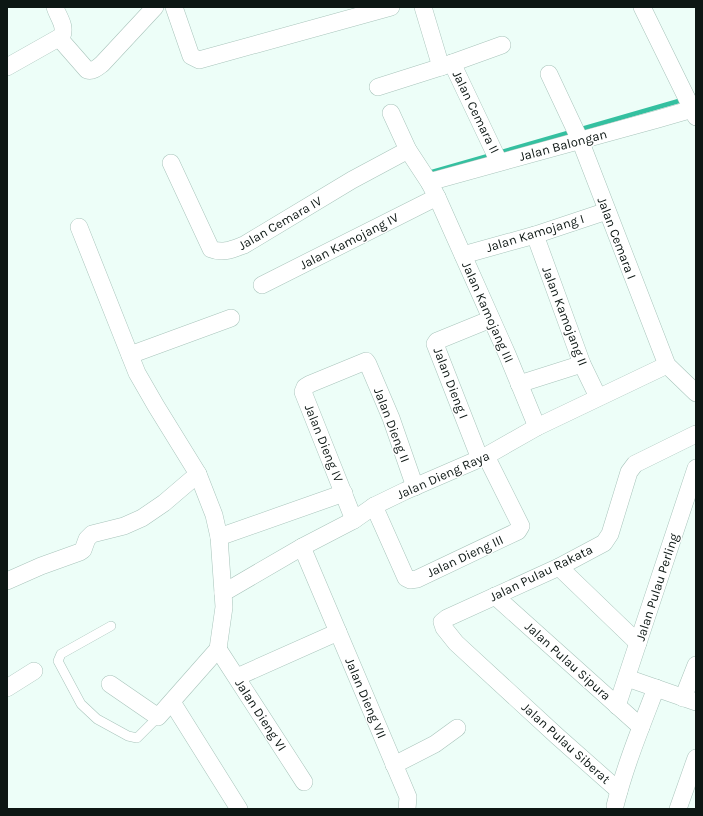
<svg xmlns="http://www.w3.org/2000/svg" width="703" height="816" font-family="Karla,sans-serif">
<rect width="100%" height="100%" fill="#edfef8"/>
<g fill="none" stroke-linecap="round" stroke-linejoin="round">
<polyline stroke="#34c0a0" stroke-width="4.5" points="432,172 696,96"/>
<g stroke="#a8c4bb" stroke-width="10">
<polyline id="service" points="111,626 61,654 58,661 81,704 97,719 128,736 137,738 158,717"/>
</g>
<g stroke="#a8c4bb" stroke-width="18">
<g id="minor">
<polyline points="174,7 191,56 199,60 391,7"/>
<polyline points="423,7 441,67"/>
<polyline points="642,7 696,117"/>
<path d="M59,38L87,70C93,72 98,67 102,64L155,7"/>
<polyline points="452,63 499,162"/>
<path d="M7,67L62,36C66,25 58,17 55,7"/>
<polyline points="549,74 580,140 667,365 696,393"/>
<polyline points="378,87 441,67 502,45"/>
<polyline points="391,113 408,150 429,182 437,197 507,354 537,427"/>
<path d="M171,163L211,249C223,254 233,249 244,245L352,180L408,150"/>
<polyline points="429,182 658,119 696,108"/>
<polyline points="79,227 137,373 156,406 198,474 214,515 219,537 224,607 218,649 158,717 110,684"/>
<polyline points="535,235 582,364 598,397"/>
<polyline points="463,255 535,235 607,211"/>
<polyline points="262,285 437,197"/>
<polyline points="130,355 231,318"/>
<polyline points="519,384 582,364"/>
<polyline points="480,459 435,344 437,341 491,319"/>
<polyline points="374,506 406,578 410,580 417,579 518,531 521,526 486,456"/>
<polyline points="354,520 303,392 305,387 310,384 366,361 368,364 391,418 415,487"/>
<polyline points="219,537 344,493"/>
<polyline points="302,547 408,797 407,809"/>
<polyline points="559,567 638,643"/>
<polyline points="7,581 41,566 80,552 83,550 87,539 92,534 124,526 142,518 164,503 198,474"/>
<polyline points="223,593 302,547 354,520 374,506 405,491 486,456 537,427 667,365"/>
<polyline points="495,596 641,727"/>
<polyline points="218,649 304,782"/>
<polyline points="237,677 338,632"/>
<polyline points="627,678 696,702"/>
<polyline points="7,688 34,671"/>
<polyline points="683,698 696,665"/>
<polyline points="172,702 239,809"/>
<polyline points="617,706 696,468"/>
<polyline points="394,765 435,744 457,728"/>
<polyline points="619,791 557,736 456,643 444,628 442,622 447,618 559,567 604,543 610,534 629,472 635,464 696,434"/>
<path d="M615,806C625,766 641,727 656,688"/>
<polyline points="678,809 696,758"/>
</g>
</g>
<use href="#service" stroke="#fff" stroke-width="9"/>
<use href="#minor" stroke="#fff" stroke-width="17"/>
</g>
<g text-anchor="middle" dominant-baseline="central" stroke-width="3" stroke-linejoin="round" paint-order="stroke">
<g font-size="13" fill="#0d1714" stroke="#fff">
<text transform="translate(476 112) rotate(64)">Jalan Cemara II</text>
<text transform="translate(563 145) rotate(-15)">Jalan Balongan</text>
<text transform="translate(280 223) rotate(-30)">Jalan Cemara IV</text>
<text transform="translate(535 233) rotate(-17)">Jalan Kamojang I</text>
<text transform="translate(617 238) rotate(69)">Jalan Cemara I</text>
<text transform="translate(349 241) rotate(-27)">Jalan Kamojang IV</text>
<text transform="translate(488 312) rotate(66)">Jalan Kamojang III</text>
<text transform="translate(565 316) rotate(69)">Jalan Kamojang II</text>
<text transform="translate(451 383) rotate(69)">Jalan Dieng I</text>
<text transform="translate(392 425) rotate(69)">Jalan Dieng II</text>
<text transform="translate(324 443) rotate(68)">Jalan Dieng IV</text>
<text transform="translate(443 475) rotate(-24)">Jalan Dieng Raya</text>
<text transform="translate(465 556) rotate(-25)">Jalan Dieng III</text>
<text transform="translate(541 573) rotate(-26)">Jalan Pulau Rakata</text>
<text transform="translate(657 587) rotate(-72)">Jalan Pulau Perling</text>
<text transform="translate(568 661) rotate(42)">Jalan Pulau Sipura</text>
<text transform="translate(366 698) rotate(67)">Jalan Dieng VII</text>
<text transform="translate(261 715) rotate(57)">Jalan Dieng VI</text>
<text transform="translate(566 743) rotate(42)">Jalan Pulau Siberat</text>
</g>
</g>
<rect width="703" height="816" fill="none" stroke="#0d1714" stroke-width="16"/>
</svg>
